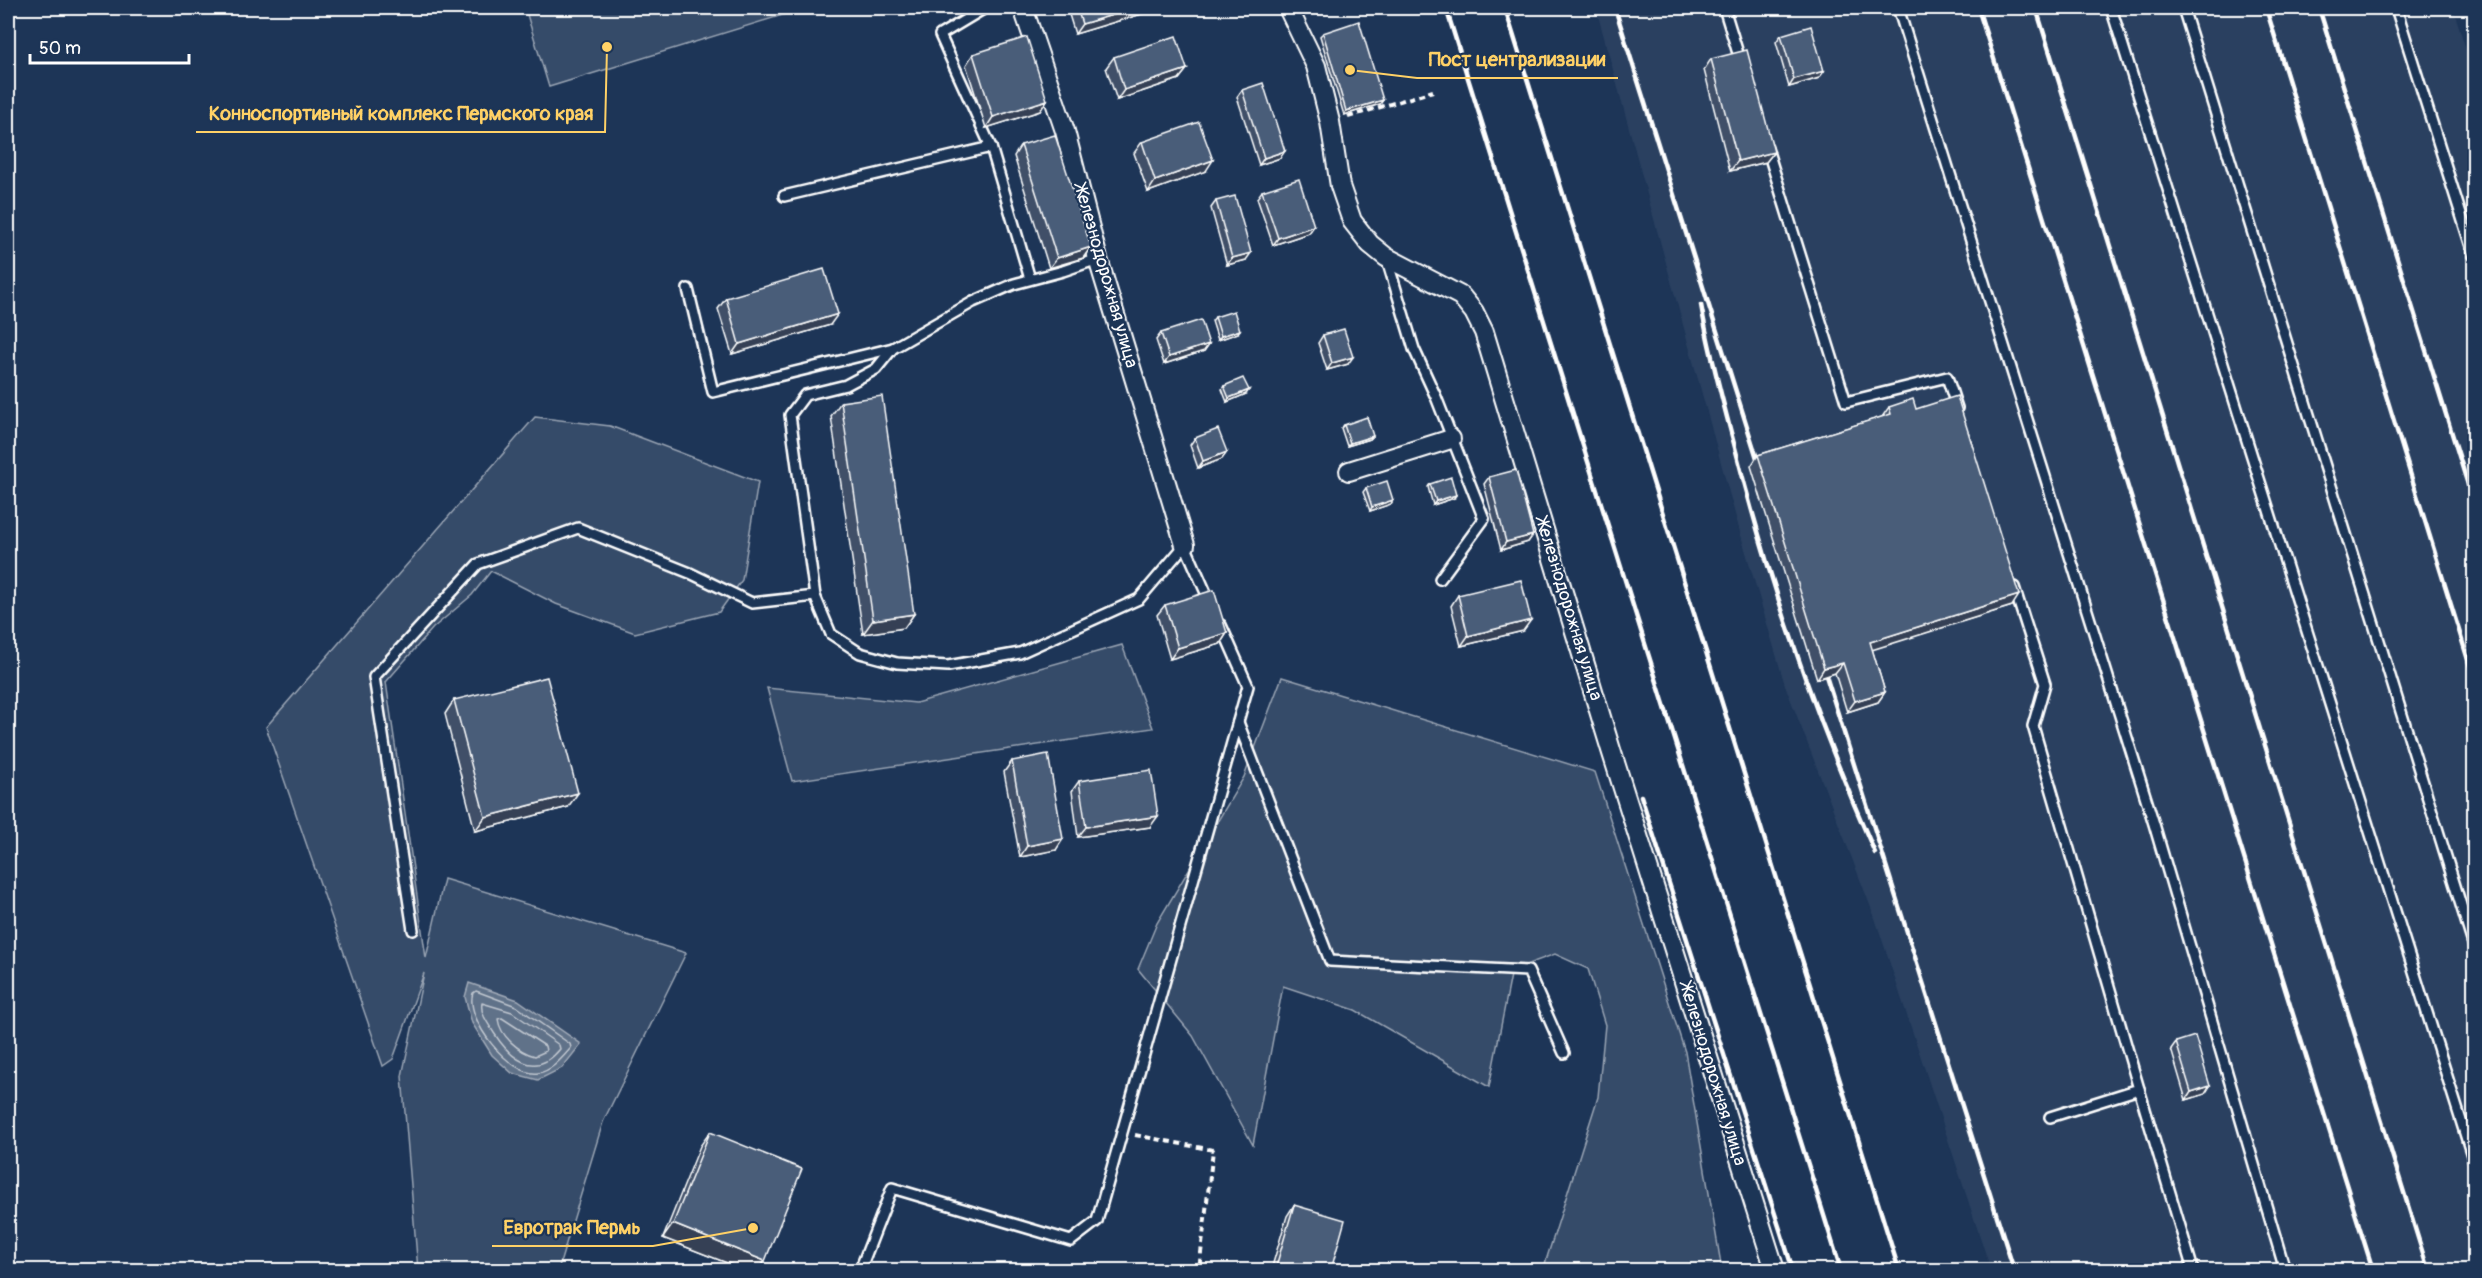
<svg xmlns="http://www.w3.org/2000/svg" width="2482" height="1278" font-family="Pangolin,sans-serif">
<rect width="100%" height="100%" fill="#1d3557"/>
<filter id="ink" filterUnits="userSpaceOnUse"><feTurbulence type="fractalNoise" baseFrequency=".0167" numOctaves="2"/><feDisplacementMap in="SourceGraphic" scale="12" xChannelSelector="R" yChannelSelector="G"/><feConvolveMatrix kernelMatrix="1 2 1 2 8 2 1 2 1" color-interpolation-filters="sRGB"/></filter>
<g filter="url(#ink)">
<polygon fill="#2a4161" points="1596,8 2453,8 2474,75 2474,1270 1991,1270 1875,918 1785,685 1740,532"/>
<g fill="#364b69" stroke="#9aa5b4" stroke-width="1.5">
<polygon points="525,8 805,8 549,87"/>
<polygon points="535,417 610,426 758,482 742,580 719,612 635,633 556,604 491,571 472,595 433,628 386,682 426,958 444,879 686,953 603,1122 558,1270 418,1270 402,1076 424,973 393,1059 383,1066 266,727"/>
<polygon points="1122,645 1153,728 792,781 767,688 916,703"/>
<polygon points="1282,677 1595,772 1685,1052 1722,1270 1543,1270 1598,1097 1605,1025 1588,969 1555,954 1512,970 1489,1087 1355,1010 1283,986 1253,1145 1193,1036 1138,969 1157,923 1244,777"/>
</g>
<polygon fill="#617289" stroke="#a0aab8" stroke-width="1.5" points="469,983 518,1000 581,1044 562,1068 538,1080 512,1073 492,1055 472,1023 465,997"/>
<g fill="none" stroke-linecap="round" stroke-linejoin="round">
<g stroke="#c0c7d0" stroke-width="1.5">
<path d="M476,991L516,1006L570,1044L571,1048C562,1058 552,1071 538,1073C510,1077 464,1018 473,993Z"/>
<path d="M482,1003L512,1012L559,1045L560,1049C535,1080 510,1058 494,1033C488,1023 480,1014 482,1003Z"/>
<path d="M502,1018L545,1046L546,1051L535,1056C519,1052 500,1036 498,1019Z"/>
</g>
<g stroke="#fff" stroke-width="14">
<g id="lane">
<polyline points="985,8 940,35 991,147 1030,279"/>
<polyline points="1724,8 1741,63"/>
<polyline points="1898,8 2154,824 2285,1270"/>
<polyline points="2111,8 2474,1162"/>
<polyline points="2183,8 2474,947"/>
<polyline points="2396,8 2474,256"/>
<polyline points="1766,145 1846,402 1947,377 1957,408"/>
<polyline points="784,196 991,147"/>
<polyline points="1098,259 1063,271 1014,284 973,302 893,348 876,369 846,385 805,395 790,415 815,596 831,634 860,653 897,663 948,666 1020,653 1139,599 1185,545 1210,602"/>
<polyline points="1387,260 1414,349 1436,397 1484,519 1440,579"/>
<polyline points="688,289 713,392 893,348"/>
<polyline points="2014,587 2045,684 2033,726 2139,1089 2050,1117"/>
<polyline points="1238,722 1330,961 1528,971 1564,1053"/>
<polyline points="413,930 374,677 478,564 578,528 690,573 752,603 815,596"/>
<polyline points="2139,1089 2193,1270"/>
<polyline points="860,1270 892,1188 1071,1241 1097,1221 1248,686 1221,625"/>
</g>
</g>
<g stroke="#fff" stroke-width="22">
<g id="street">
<polyline points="1023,8 1065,131 1098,259 1185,545"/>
<polyline points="1288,8 1316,66 1330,122 1340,186 1352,221 1370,244 1386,257 1461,296 1474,312 1484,332 1611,750 1775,1270"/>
<polyline points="1349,471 1451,439"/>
</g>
</g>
<g stroke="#fff" stroke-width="4" stroke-dasharray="6 4.5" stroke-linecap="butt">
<polyline points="1348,117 1433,91"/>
<polyline points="1135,1135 1213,1150 1199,1270"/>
</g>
<use href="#lane" stroke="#1d3557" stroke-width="9"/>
<use href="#street" stroke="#1d3557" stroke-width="18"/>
<g stroke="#fff" stroke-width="4.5">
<polyline points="1446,8 1841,1270"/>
<polyline points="1505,8 1899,1270"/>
<polyline points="1615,8 1762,474"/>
<polyline points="1978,8 2373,1270"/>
<polyline points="2036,8 2428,1270"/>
<polyline points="2266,8 2474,679"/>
<polyline points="2319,8 2474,504"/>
<path d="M1701,305C1710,356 1724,406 1737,455C1772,592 1818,724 1875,853"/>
<polyline points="1821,660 2014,1270"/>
<polyline points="1641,796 1793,1270"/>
</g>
</g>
<g fill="#405068" stroke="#fff" stroke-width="1.5">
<polygon points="1067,8 1151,8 1148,12 1075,34"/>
<polygon points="1323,33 1383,100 1380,104 1344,115 1320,36"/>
<polygon points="1781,35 1824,71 1819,78 1789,87 1776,42"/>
<polygon points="973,54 1047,100 1040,111 986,128 966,65"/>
<polygon points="1114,57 1187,69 1179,79 1117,100 1106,68"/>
<polygon points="1711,59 1774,152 1766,162 1730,171 1704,70"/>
<polygon points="1242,90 1280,158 1259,165 1237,97"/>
<polygon points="1142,142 1206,171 1148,192 1134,153"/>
<polygon points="1021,145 1083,258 1049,268 1014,156"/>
<polygon points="1262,191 1309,233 1273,245 1257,198"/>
<polygon points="1216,201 1246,260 1227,265 1211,208"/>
<polygon points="726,298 830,325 732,354 718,309"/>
<polygon points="1215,317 1238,333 1218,340 1212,321"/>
<polygon points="1161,333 1209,344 1204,351 1164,364 1156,340"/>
<polygon points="1323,335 1348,364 1327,370 1318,343"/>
<polygon points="1224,386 1246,394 1227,402 1222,389"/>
<polygon points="841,402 914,614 904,628 863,634 831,416"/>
<polygon points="1889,407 1916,409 2012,606 1872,649 1885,692 1878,702 1847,712 1835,673 1817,679 1751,466 1758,455 1882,417"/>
<polygon points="1344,425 1373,436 1370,439 1347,446 1341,428"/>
<polygon points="1195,438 1227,452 1222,459 1198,468 1190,445"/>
<polygon points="1489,477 1533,535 1528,542 1501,550 1484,484"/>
<polygon points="1430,484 1454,498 1433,505 1428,487"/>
<polygon points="1366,488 1393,500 1391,504 1370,511 1363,492"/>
<polygon points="1458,595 1523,631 1461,646 1451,606"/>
<polygon points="1165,605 1227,633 1220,644 1170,659 1157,615"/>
<polygon points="454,700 568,807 475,831 445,714"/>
<polygon points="1012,761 1056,850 1020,857 1004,772"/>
<polygon points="1079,781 1150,827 1078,837 1072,791"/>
<polygon points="2176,1042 2205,1094 2186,1100 2171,1049"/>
<polygon points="710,1132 758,1270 745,1270 663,1238 700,1146"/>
<polygon points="1294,1205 1331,1270 1271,1270 1287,1216"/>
</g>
<g fill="#344155" stroke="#fff" stroke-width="1.5">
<polygon points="1136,8 1151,8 1148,12 1075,34 1082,24"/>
<polygon points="1187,69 1179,79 1117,100 1124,90"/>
<polygon points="1824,71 1819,78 1789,87 1794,79"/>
<polygon points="1047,100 1040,111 986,128 993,117"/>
<polygon points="1383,100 1380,104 1344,115 1346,111"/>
<polygon points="1285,151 1280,158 1259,165 1264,158"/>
<polygon points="1774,152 1766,162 1730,171 1738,161"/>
<polygon points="1213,160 1206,171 1148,192 1155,181"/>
<polygon points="1314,226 1309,233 1273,245 1278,238"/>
<polygon points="1091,247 1083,258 1049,268 1057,258"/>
<polygon points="1251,253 1246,260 1227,265 1232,258"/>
<polygon points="838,314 830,325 732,354 739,344"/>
<polygon points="1240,330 1238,333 1218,340 1221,336"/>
<polygon points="1209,344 1204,351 1164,364 1169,357"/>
<polygon points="1353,357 1348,364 1327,370 1332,363"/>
<polygon points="1249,390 1246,394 1227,402 1229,398"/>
<polygon points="1373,436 1370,439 1347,446 1350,443"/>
<polygon points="1227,452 1222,459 1198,468 1203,461"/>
<polygon points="1456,495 1454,498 1433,505 1436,501"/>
<polygon points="1393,500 1391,504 1370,511 1372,507"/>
<polygon points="1533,535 1528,542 1501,550 1506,542"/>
<polygon points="2019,595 2012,606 1862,653 1870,642"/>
<polygon points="914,614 904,628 863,634 873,620"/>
<polygon points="1531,620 1523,631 1461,646 1468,636"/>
<polygon points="1227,633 1220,644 1170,659 1178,648"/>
<polygon points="1843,663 1835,673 1817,679 1824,668"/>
<polygon points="1885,692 1878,702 1847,712 1855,701"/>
<polygon points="578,793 568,807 475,831 485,817"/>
<polygon points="1158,816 1150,827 1078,837 1086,827"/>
<polygon points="1063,839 1056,850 1020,857 1027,846"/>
<polygon points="2210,1086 2205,1094 2186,1100 2191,1092"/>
<polygon points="673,1224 765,1261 758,1270 745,1270 663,1238"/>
</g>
<g fill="#4a5d79" stroke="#fff" stroke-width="1.5">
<polygon points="1077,8 1136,8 1082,24"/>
<polygon points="1359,21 1383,100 1346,111 1323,33"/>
<polygon points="1811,26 1824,71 1794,79 1781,35"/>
<polygon points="1176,36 1187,69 1124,90 1114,57"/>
<polygon points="1027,37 1047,100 993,117 973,54"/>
<polygon points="1747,50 1774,152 1738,161 1711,59"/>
<polygon points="1263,83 1285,151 1264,158 1242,90"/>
<polygon points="1199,122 1213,160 1155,181 1142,142"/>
<polygon points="1055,135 1091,247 1057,258 1021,145"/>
<polygon points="1299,179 1314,226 1278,238 1262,191"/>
<polygon points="1235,196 1251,253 1232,258 1216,201"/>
<polygon points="824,269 838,314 739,344 726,298"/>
<polygon points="1234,311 1240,330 1221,336 1215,317"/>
<polygon points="1201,320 1209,344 1169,357 1161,333"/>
<polygon points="1344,329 1353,357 1332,363 1323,335"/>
<polygon points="1243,378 1249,390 1229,398 1224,386"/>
<polygon points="882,396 914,614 873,620 841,402"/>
<polygon points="1957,396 2019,595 1870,642 1885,692 1855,701 1843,663 1824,668 1758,455 1891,414 1889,407 1913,399 1916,409"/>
<polygon points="1367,417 1373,436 1350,443 1344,425"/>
<polygon points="1218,429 1227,452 1203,461 1195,438"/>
<polygon points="1516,470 1533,535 1506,542 1489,477"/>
<polygon points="1451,477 1456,495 1436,501 1430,484"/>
<polygon points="1387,481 1393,500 1372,507 1366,488"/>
<polygon points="1521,580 1531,620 1468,636 1458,595"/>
<polygon points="1214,590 1227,633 1178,648 1165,605"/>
<polygon points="547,677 578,793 485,817 454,700"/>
<polygon points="1048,754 1063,839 1027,846 1012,761"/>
<polygon points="1151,770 1158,816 1086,827 1079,781"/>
<polygon points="2195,1036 2210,1086 2191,1092 2176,1042"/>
<polygon points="710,1132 802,1169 765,1261 673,1224"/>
<polygon points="1294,1205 1345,1220 1331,1270 1275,1270"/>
</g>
</g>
<g text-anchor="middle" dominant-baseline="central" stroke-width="4.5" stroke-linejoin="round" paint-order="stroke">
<g font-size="18" fill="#fff" stroke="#1d3557">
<text transform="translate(1106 276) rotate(74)">Железнодорожная улица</text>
<text transform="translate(1569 609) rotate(73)">Железнодорожная улица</text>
<text transform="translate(1713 1074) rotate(73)">Железнодорожная улица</text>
</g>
</g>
<path fill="none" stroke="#ffd166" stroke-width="2" d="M1350 70L1417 78H1618M607 47L605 132H196M753 1228L653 1246H492"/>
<g fill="#ffd166" stroke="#1d3557" stroke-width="2">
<circle cx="1350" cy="70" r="6"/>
<circle cx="607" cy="47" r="6"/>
<circle cx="753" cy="1228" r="6"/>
</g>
<g font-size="20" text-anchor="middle" font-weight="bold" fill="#ffd166" stroke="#1d3557" stroke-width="4.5" stroke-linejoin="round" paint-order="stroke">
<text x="1517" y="66">Пост централизации</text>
<text x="401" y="120">Конноспортивный комплекс Пермского края</text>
<text x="572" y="1234">Евротрак Пермь</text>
</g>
<rect width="2482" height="1278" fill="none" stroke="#1d3557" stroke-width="30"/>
<rect x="15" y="15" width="2452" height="1248" fill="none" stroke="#fff" stroke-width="2" filter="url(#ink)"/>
<path d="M30 54v9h159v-9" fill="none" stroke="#ffffff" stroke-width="3"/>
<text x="39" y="54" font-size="18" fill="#ffffff" stroke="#1d3557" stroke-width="4.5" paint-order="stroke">50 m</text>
</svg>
